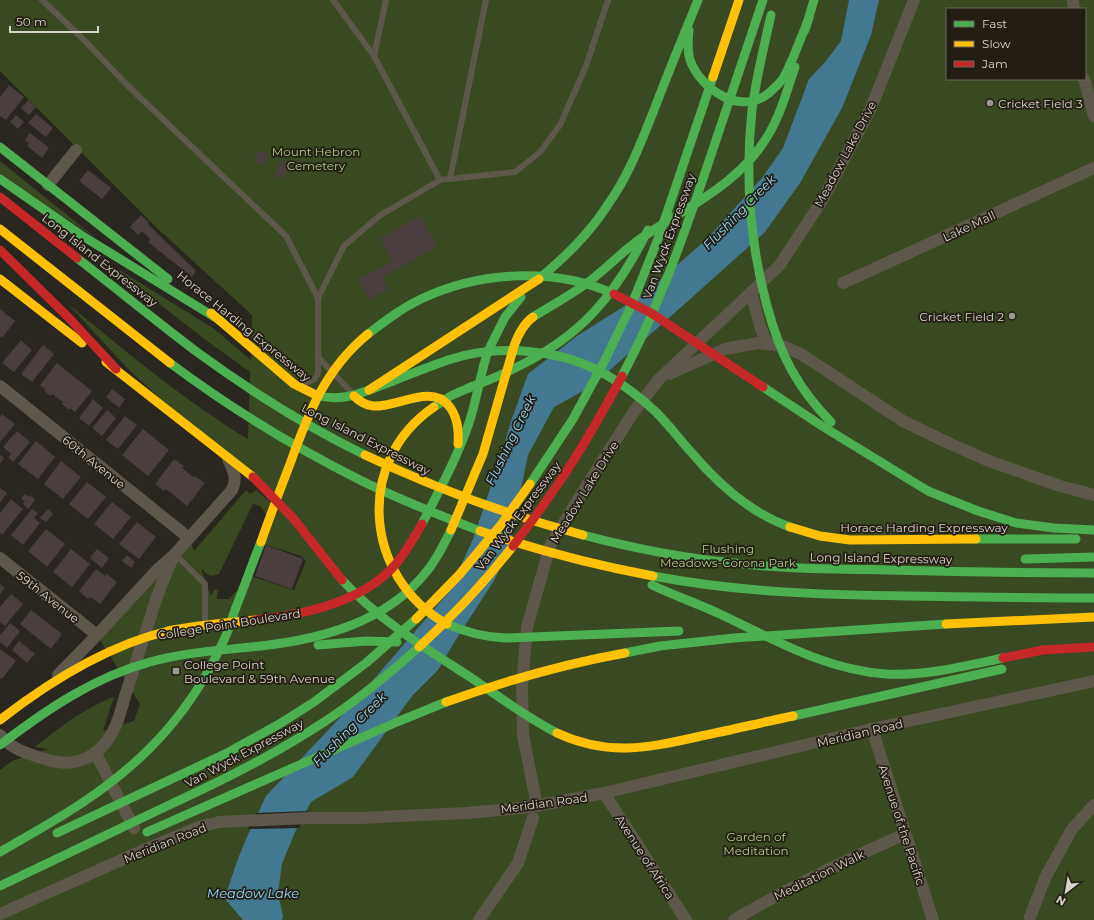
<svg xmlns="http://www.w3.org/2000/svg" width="1094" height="920" font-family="Montserrat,sans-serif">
<rect width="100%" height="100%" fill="#2a2620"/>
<g fill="#394922" fill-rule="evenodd">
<path d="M0,0H1094V920H0V770L12,761L48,749L35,747C55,731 76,714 100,703C104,701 109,698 114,697L103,731L134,721L140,704L97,635L189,538L194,551L246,490L250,494L256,490L324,548L128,369L67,303C112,340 157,378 205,411C219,420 233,431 248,439L250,372L207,341L100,258L213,328L251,360L252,315L158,229L0,71ZM947,9H1085V79H947ZM253,504L260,506L272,523L264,544L301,556L306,561L294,590L251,576L229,599H217L218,589L214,590L211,596L201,569C208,574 209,578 219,574Z"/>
<polygon points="0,161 97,239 0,175"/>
</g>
<polygon fill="#437990" points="849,0 879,0 871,35 842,108 800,183 765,232 688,301 592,386 554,407 528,455 509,548 495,579 455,641 438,670 412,696 353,777 311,802 295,832 282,864 278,894 283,916 282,920 243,920 225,899 229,885 239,856 250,830 266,796 350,707 448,593 473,539 501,457 510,424 528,374 577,336 645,293 707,239 762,178 783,148 809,79 826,61 841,41"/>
<polygon fill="#2a2620" points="308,811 299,828 248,829 256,813"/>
<g fill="#4a3e3f">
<polygon points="9,85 24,97 6,120 0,116 0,97"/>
<polygon points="28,100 36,107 29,115 21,108"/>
<polygon points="36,114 53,128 46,137 28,123"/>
<polygon points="16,115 24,122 18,129 10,122"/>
<polygon points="30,133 49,148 42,158 27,146 29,143 25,140"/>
<polygon points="258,150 269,155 264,166 253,162"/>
<polygon points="282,161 289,164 283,179 275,175 280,163 281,164"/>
<polygon points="88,170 111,188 102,199 79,181"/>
<polygon points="141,215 149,223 148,224 156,232 196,271 192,277 148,242 150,239 142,231 138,235 130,227"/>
<polygon points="420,216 437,247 382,277 388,289 369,299 358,279 392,261 380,238"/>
<polygon points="0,309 15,321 2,338 0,336"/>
<polygon points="21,340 32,350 14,372 2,363"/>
<polygon points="43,345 54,354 32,382 21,374"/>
<polygon points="57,363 92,391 75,412 70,408 69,410 62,404 63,402 52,394 51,396 48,394 44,390 45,389 40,385"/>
<polygon points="112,389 125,399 119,408 106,397"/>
<polygon points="93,399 103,408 89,426 79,418"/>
<polygon points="107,410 116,418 102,436 92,428"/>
<polygon points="2,414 15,424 0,442 0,417"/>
<polygon points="125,416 137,425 118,449 106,440"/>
<polygon points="143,429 169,450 148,476 122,455"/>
<polygon points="17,431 30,442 13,462 8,457 11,454 3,447"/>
<polygon points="36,441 55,457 38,479 18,464"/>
<polygon points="0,455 4,458 0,464"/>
<polygon points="174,459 184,466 182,468 193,477 195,476 205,483 187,506 166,489 164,491 155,484"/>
<polygon points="61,461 81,477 63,499 44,484"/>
<polygon points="87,482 106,497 88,519 69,504"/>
<polygon points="0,488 7,493 0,503"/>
<polygon points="25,494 29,497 30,495 35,500 28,509 23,504 25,501 21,499"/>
<polygon points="11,499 23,509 2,535 0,533 0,513"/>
<polygon points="112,502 131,517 113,539 94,524"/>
<polygon points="32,509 38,513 34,518 40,523 23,545 11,535"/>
<polygon points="48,509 53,514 46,522 40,518"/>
<polygon points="137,522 156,537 139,559 119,544"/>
<polygon points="46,529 65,544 47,567 28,551"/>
<polygon points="266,545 303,559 292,589 255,576"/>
<polygon points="71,549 90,564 72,587 53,572"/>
<polygon points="97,549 109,558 102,568 90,558"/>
<polygon points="127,555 135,562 131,568 122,561"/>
<polygon points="96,569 105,576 107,574 117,582 100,604 90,597 88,599 79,591"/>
<polygon points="0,584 5,588 0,594"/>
<polygon points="11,594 23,604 5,626 0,622 0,607"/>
<polygon points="31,610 62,634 51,649 20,624"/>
<polygon points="10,623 20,631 7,648 0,642 0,635"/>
<polygon points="19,641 35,654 27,663 12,650"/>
<polygon points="0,649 16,661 2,679 0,678"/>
</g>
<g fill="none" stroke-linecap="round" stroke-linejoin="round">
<g stroke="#5e574b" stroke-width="6">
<polyline points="42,0 82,38 128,86 286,236 318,298"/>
<polyline points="333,0 374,56 440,180"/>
<polyline points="374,56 386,0"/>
<polyline points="450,179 486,0"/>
<polyline points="318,357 353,394"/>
<polyline points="302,385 315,379 318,373 318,298 344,246 379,216 440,180 515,172 540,152 560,125 586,66 608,0"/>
<polyline points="175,554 205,584 205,624"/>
</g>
<g stroke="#5e574b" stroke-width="12">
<polyline points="1073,0 1074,9"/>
<polyline points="1084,79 1094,116"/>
<polyline points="48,185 76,150"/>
<polyline points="843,283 1094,168"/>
<polyline points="751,292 760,326 767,344"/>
<polyline points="669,374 725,349 758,343 782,346 801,354 903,421 946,442 989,461 1060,486 1094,495"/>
<polyline points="0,386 189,538"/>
<polyline points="0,558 97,635"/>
<path d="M58,675L97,635L157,570L175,554L232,490C238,477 233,471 228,459"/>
<polyline points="872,729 933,920"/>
<path d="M0,735C11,749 28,754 45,759C69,767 91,762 107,741C119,725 122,704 128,687C133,671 138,656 143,640C153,610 160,583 175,554"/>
<polyline points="95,752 134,828"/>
<polyline points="604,793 686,920"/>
<polyline points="537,806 523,735 522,686 527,627 550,546 577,501 633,413 659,379 779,266 823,199 871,108 914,0"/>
<polyline points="0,914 146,849 199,827 219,822 309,818 361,818 422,815 467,813 521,808 552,803 604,793 872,729 1094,681"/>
<polyline points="1030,917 1046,876 1072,829 1094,805"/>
<polyline points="479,920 518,863 533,818"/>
<path d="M734,920C789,887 847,860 905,834"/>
</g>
<g stroke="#4caf50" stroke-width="9">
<path d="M771,15C764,47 756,78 752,110C745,175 750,243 767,306C773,328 780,349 791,369C802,389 815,406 831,422"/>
<path d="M689,30C688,40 687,50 690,60C701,90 741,116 769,93C774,88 782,82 785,75C788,70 790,63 793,58C798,45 804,31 809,18"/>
<polyline points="805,30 814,0"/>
<polyline points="0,147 168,279"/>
<polyline points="0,179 81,235 221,321"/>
<path d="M77,258C117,289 156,321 197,352C250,391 306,426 365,455"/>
<path d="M539,279C566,256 590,233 609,203C629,175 641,142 654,110C668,73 683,37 698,0"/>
<path d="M533,317C552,305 573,294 591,280C608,267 623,251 640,239C685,208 738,185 767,137C780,116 787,91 795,67"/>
<path d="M368,334C385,321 402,308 421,299C480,271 555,267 614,294"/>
<polyline points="488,351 505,317 521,297"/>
<path d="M170,363C229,407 292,446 358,479C397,499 439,515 480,531"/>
<path d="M622,376C658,309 683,238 707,167C726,112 744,56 763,0"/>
<polyline points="763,387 822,426 928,491 978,511 1016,523 1054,528 1094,530"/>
<path d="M316,395C343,403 363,392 388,383C408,375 428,367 448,360C484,348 520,348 558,356C595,364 629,387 656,412C669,425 680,440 692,453C719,485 750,513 790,527"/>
<path d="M434,407C439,404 444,400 449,397C456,393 464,390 471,387C486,381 500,376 513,369C581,337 615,296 648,230"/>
<polyline points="530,484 573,419 604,362 632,304 658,239 713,77"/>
<path d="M422,524C439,491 457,458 469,423C477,399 480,375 488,351"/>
<path d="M583,535C632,548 683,558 734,563C785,569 837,569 888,570C957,572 1025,573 1094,573"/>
<polyline points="976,539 1076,539"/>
<polyline points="1025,559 1094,557"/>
<path d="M653,576C737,592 821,595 906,596C969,597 1031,598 1094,598"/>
<path d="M342,580C379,620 425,648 470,677C498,696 526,717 557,733"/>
<path d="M652,585C675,596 699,604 722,615C775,640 826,670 886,674C926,676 965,666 1003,658"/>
<path d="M447,624C465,632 484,637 505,638L679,631"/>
<polyline points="318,645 366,641 397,642"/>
<polyline points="625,653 660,646 734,638 946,624"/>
<polyline points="793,716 1002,669"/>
<path d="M0,745C46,710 94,677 150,662C186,652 223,650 261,646C322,639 387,622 427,571C437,559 444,544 451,530"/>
<polyline points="147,832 397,722 446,702"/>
<polyline points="57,833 229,752 281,723 314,702 366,663 416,619"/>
<path d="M0,852C36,831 73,811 106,786C156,749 196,701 222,644C228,633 231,621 235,610C244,587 252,564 261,542"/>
<path d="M0,886C56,859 111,833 167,806C221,781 274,755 324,722C358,700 389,674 419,647"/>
</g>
<g stroke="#ffc107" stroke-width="9">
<polyline points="713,77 739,0"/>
<polyline points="0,229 170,363"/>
<polyline points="0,279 82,343"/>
<polyline points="211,313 294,384 316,395"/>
<polyline points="106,362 253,477"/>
<polyline points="369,390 539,279"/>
<path d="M354,396C359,401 365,405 373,406C396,408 432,383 449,406C458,417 459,430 458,444"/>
<path d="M434,407C354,461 364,578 447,624"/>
<path d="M365,455C435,488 507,515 583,535"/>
<polyline points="790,527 820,536 850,540 976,539"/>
<path d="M451,530L483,454L514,346C518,335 523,324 533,317"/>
<path d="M480,531C537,550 594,565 653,576"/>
<path d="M261,542C270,516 280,490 290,464C308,414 325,369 368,334"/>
<polyline points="416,619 459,575 500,526 530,484"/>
<polyline points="946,624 1094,617"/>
<path d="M419,647C453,616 485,582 513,546"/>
<path d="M446,702C505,681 564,664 625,653"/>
<path d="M0,720C50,681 106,646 168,631C197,625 227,623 256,620"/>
<path d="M557,733C611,758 651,747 706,735C735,729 764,722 793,716"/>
</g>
<g stroke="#c62828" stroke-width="9">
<polyline points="0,197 77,258"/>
<polyline points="0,250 69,318 116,369"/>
<polyline points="614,294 651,313 763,387"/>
<polyline points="253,477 293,518 342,580"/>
<path d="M513,546C535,517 556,489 575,458C592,431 607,404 622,376"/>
<path d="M256,620C302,615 363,602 395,565C406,552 414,538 422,524"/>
<polyline points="1003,658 1043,650 1094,647"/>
</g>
</g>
<g fill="#9a9690" stroke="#231d14" stroke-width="1.5">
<circle cx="990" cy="103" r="4"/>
<circle cx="1012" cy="316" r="4"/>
<rect x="172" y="667" width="8" height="8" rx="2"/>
</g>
<g text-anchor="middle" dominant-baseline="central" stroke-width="3.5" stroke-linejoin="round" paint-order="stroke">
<g font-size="12" fill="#d7d3cc" stroke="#231d14" text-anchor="start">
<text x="998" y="103">Cricket Field 3</text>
<text x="1004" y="316" text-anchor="end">Cricket Field 2</text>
<text x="184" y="664">College Point<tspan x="184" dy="14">Boulevard &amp; 59th Avenue</tspan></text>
</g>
<g font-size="12" fill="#aacc84" stroke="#231d14">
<text x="316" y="151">Mount Hebron<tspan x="316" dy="14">Cemetery</tspan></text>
<text x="728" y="548">Flushing<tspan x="728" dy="14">Meadows-Corona Park</tspan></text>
<text x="756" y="836">Garden of<tspan x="756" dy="14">Meditation</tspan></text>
</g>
<g font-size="12" fill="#d7d3cc" stroke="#231d14">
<text transform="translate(845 154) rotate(-62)">Meadow Lake Drive</text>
<text transform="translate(969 226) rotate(-25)">Lake Mall</text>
<text transform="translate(669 236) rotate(-70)">Van Wyck Expressway</text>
<text transform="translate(100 260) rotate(38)">Long Island Expressway</text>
<text transform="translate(244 326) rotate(39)">Horace Harding Expressway</text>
<text transform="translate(366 439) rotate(27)">Long Island Expressway</text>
<text transform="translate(94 462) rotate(39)">60th Avenue</text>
<text transform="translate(584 492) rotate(-58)">Meadow Lake Drive</text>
<text transform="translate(518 516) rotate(-53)">Van Wyck Expressway</text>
<text x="924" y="527">Horace Harding Expressway</text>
<text transform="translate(881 558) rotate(1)">Long Island Expressway</text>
<text transform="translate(48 597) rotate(38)">59th Avenue</text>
<text transform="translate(229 624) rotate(-9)">College Point Boulevard</text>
<text transform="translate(860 733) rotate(-13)">Meridian Road</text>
<text transform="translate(244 753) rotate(-28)">Van Wyck Expressway</text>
<text transform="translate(544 803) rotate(-8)">Meridian Road</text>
<text transform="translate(902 825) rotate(72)">Avenue of the Pacific</text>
<text transform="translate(165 843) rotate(-22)">Meridian Road</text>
<text transform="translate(645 857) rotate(57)">Avenue of Africa</text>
<text transform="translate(819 875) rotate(-26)">Meditation Walk</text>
</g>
<g font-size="13" font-style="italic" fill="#94dbfa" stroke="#231d14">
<text transform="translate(739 212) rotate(-46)">Flushing Creek</text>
<text transform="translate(510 440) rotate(-64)">Flushing Creek</text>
<text transform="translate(349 729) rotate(-45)">Flushing Creek</text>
<text x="253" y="893">Meadow Lake</text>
</g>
</g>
<rect x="946" y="8" width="140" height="72" fill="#231d14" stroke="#6b665e"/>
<rect x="954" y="21" width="20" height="6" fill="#4caf50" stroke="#6b665e"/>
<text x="982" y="28" font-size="12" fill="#d7d3cc">Fast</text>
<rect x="954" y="41" width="20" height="6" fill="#ffc107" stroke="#6b665e"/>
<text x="982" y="48" font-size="12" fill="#d7d3cc">Slow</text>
<rect x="954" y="61" width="20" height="6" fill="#c62828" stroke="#6b665e"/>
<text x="982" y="68" font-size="12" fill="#d7d3cc">Jam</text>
<g transform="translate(1066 892) rotate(211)" stroke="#231d14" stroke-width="3" paint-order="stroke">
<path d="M0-3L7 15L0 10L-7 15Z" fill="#d7d3cc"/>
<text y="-6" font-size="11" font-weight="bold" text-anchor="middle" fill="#d7d3cc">N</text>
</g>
<path d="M10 26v6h88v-6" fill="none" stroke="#d7d3cc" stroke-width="2"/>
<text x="16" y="26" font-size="12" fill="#d7d3cc" stroke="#231d14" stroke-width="3" paint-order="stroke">50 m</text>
</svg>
